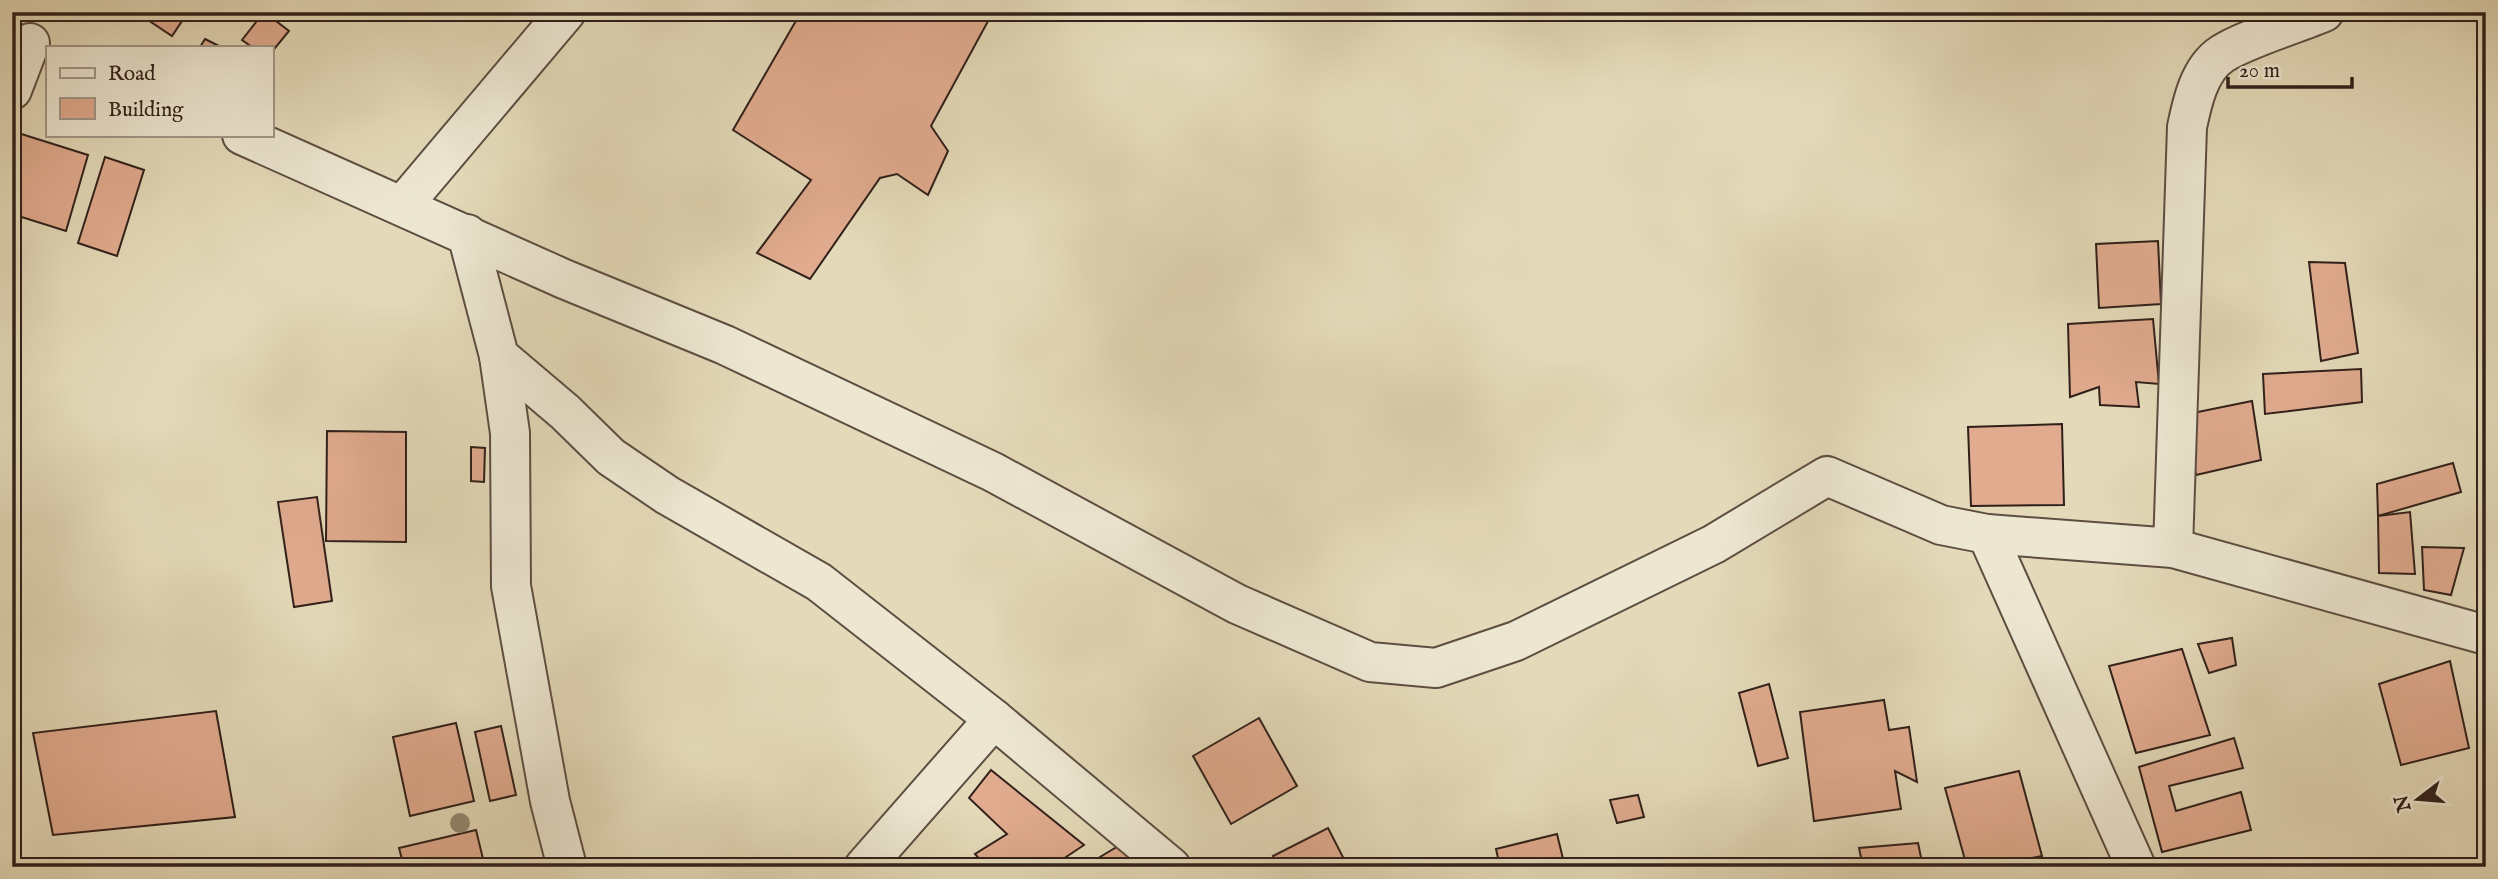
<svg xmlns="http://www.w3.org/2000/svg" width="2498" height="879" font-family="'IM FELL English',serif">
<rect width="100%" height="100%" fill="#e4dab9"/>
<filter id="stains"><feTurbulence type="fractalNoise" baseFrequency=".00286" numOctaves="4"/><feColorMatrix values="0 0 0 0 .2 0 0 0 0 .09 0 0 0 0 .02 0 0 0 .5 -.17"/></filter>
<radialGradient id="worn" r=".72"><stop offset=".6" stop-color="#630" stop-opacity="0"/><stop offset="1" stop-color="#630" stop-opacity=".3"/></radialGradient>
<g fill="#e1ab8f" stroke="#30201a" stroke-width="2">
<polygon points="136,12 188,12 172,36"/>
<polygon points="264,12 289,31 271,53 271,47 252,47 242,40"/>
<polygon points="801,12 993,12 931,126 948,151 928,195 897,174 880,178 810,279 757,253 811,180 733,130"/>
<polygon points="205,39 221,47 200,47"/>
<polygon points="15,132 88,155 66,231 12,214 12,141"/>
<polygon points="105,157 144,170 117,256 78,243"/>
<polygon points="2158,241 2161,304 2099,308 2096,244"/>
<polygon points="2309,262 2345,263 2358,353 2321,361"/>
<polygon points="2153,319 2159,384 2136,382 2139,407 2100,405 2099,387 2070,397 2068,324"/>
<polygon points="2361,369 2362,402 2265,414 2263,374"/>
<polygon points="2252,401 2261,460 2196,475 2183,415"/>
<polygon points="2062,424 2064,505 1971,506 1968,427"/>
<polygon points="327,431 406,432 406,542 326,541"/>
<polygon points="471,447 485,448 484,482 471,481"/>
<polygon points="2453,463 2461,492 2378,516 2377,484"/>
<polygon points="317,497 332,601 294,607 278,502"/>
<polygon points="2410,512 2415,574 2379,573 2378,516"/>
<polygon points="2422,547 2464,548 2451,595 2424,590"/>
<polygon points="2232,638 2236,665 2209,673 2198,644"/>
<polygon points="2182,649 2210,735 2136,753 2109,666"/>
<polygon points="2450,661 2469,748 2401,765 2379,684"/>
<polygon points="1769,684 1788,758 1758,766 1739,693"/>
<polygon points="1884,700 1889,730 1909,727 1917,782 1895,771 1901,809 1814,821 1800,712"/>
<polygon points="216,711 235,817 53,835 33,733"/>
<polygon points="1259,718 1297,786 1231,824 1193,756"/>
<polygon points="456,723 474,801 410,816 393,737"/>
<polygon points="501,726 516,795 490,801 475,732"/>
<polygon points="2234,738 2243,768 2169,786 2176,811 2241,792 2251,830 2162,852 2139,767"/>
<polygon points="991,770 1084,845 1051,867 986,867 975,854 1007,834 969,798"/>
<polygon points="2019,771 2042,856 1987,867 1967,867 1945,788"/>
<polygon points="1638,795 1644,817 1617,823 1610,800"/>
<polygon points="1328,828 1348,867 1279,867 1273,856"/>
<polygon points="476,830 485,867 404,867 399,848"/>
<polygon points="1557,834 1565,867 1500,867 1496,849"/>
<polygon points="1918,843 1923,867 1863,867 1859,848"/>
<polygon points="1120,845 1142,867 1099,867 1095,860"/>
<polygon points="2023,860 2023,867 2000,867"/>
</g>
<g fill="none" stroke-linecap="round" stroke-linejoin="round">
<g stroke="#5d4e42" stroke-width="42">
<g id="street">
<polyline points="12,90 30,43"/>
<polyline points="242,135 564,279 725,345 993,472 1237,604 1370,662 1436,668 1516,641 1714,544 1827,476 1941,525 1987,534 2173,548 2486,635"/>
<polyline points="403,205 566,12"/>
<polyline points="467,234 499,356 565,412 611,457 667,495 819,582 994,719 1171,867"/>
<polyline points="499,356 510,433 511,586 550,801 567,867"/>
<polyline points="1987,534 2136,867"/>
<path d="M2173,548L2187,127C2192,103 2199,69 2222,54C2245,39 2296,24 2324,12"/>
<polyline points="864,867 994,719"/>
</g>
</g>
<use href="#street" stroke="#ede7d2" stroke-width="38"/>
</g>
<circle fill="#948971" cx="460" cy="823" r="10"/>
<rect width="2498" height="879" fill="none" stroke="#e4dab9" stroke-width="42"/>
<rect x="14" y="14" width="2470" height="851" fill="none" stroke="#30201a" stroke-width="3.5"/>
<rect x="21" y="21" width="2456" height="837" fill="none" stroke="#30201a" stroke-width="2"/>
<rect x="46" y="46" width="228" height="91" fill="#ede7d2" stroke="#a19788" stroke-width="2"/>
<rect x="60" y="68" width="35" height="10" fill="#ede7d2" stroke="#a19788" stroke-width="2"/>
<text x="108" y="80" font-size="21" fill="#30201a">Road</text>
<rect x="60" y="98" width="35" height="21" fill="#e1ab8f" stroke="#a19788" stroke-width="2"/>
<text x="108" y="116" font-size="21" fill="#30201a">Building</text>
<g transform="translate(2418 799) rotate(254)" stroke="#ede7d2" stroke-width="5" paint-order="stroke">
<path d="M0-5L12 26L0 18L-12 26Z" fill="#30201a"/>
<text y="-10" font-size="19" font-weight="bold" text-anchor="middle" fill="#30201a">N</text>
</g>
<path d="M2228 77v10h124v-10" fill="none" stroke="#30201a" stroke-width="3.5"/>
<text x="2239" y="77" font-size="21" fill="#30201a" stroke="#ede7d2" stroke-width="5" paint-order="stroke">20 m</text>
<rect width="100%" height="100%" filter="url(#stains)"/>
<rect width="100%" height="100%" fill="url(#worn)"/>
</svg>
